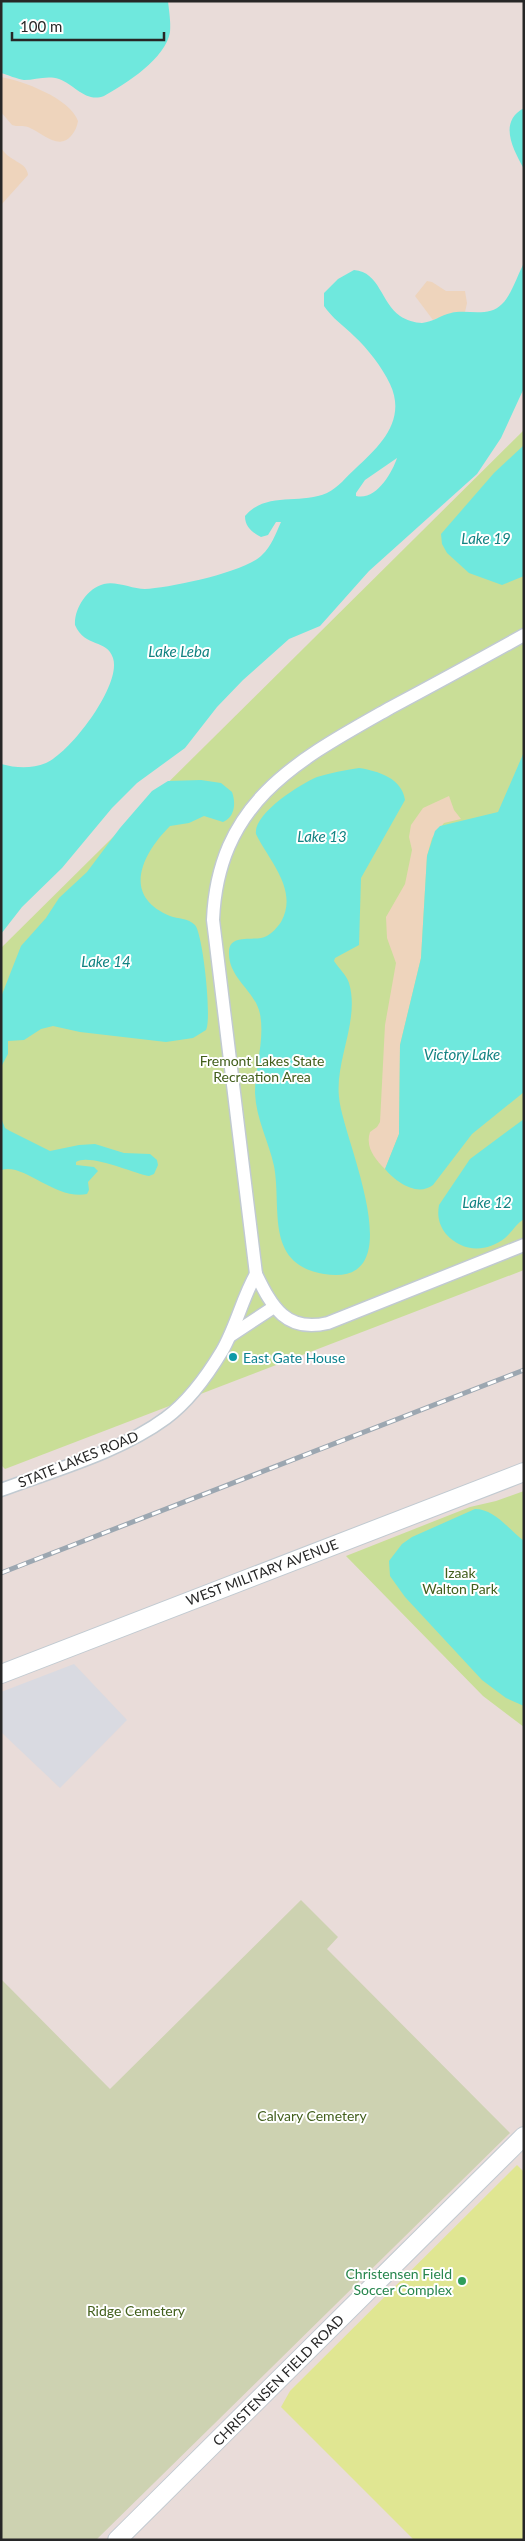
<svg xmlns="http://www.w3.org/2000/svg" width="525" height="2541" font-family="Lato,sans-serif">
<rect width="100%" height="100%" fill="#e9dcd9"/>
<polygon fill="#d9dae1" points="74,1664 127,1720 60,1788 1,1732 1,1692"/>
<g fill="#c9de97">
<polygon points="524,430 524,1270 5,1469 1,1465 1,948"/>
<polygon points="524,1491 524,1727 483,1696 346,1556 470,1507 496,1501"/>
</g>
<g fill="#eed4bc">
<path d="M1,77C23,81 70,98 78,121C77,127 75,131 71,136C59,151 41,132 28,127C23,125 17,127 12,125L1,112Z"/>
<path d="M1,147C8,162 27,161 28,175L1,205Z"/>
<polygon points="427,281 432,282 446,291 465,291 467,303 465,312 455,312 433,320 415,296"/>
<path d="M449,796L454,810L461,819L444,823L432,838L427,856L421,958L400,1045L399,1134L385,1169C375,1159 365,1147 370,1132L377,1127L380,1122L385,1025L396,963L387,938L386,917L405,884L412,850L409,837L411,825L423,808Z"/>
</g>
<polygon fill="#cdd2b1" points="301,1900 338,1937 327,1949 510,2133 96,2540 1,2540 1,1979 110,2089"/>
<polygon fill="#e0e692" points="517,2165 524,2172 524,2540 414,2540 281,2407 290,2391"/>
<g fill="#6fe8dd" fill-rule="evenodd">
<path d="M1,1H168C169,11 171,22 170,32C166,58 126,84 104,96C86,103 75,85 59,79C47,75 35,80 24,80C17,79 8,75 1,73Z"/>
<path d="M524,108V169C513,149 498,122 524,108Z"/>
<path d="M524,263V388L501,438L477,474L369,571L320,626L289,639L243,680L217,707L185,748L137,783L112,808L62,868L22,907L1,934V764C16,768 31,769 46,763C70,753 122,685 113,658C107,639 85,648 75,625C74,609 87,588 104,584C117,581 132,589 145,589C169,588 246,572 262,555C271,547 276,533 281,522H276L268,535L261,537C252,532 245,527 245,516C266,491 300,505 327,493C338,488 347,476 356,468C380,446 407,420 390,384C382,367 368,349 354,336C344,326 332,318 324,306V293L338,279L354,270C380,272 381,303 400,316C406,320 415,323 422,323C433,322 441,315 451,313C467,309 489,318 502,304C512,294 517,276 524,263ZM397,458C392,473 376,501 356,496V493L365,480Z"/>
<polygon points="524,445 524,576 502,585 469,573 447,553 442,544 441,534 494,473"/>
<path d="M524,752V1092L472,1134L433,1185C417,1197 396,1182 385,1169L399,1134L400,1045L421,958L427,856L435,831L440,826L498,812Z"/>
<path d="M359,768C378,771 402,778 405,800L361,878L359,945L335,958L334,961C339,969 346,974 349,983C360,1020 335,1060 339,1097C342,1138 416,1289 324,1274C264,1264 282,1208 274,1166C269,1142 256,1119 255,1093C255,1068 265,1039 260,1014C255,990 228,978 229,952C229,935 249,940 261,938C269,937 276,929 281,922C299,890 269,861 256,834C253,814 300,784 317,777C330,773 345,770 359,768Z"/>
<path d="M201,780L221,783L232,792C236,803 235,817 223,822L204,816L189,823L170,826C142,854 121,896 170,916C178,919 188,918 195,925C203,934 212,1019 206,1030L193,1038L166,1042L80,1032L53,1026L41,1029L24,1040L8,1041V1054L1,1067V997L21,946L46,918L59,898L87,872L120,828L152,791L168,781Z"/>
<path d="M1,1118L5,1128L10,1131L50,1151L79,1145L95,1144L124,1153L150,1154L157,1160L158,1165L154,1174L149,1176C133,1173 89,1153 76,1162V1165L94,1167L98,1171L88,1182L89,1190L87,1194C54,1200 24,1162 1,1170Z"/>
<path d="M524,1119V1219C516,1224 512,1232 505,1238C486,1253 462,1252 446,1234C439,1225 437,1216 439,1205L470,1159Z"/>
<path d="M475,1509C495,1509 509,1530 524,1541V1706L506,1698L482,1680L405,1597L390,1576L389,1561L402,1544L412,1537Z"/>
</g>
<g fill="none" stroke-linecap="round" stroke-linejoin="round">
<g stroke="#c1cad1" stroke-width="15">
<g id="street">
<path d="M524,635C479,660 435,684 390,708C298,760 218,801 213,920L256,1274C272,1307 286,1333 328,1323L524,1245"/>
<polyline points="230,1336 274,1307"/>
<path d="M1,1490C54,1470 120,1452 166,1418C189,1401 207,1376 222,1351C236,1327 242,1299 256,1274"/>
</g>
</g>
<g stroke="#c1cad1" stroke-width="20">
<g id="secondary">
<polyline points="1,1674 524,1472"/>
<polyline points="117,2540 524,2136"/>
</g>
</g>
<use href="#street" stroke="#fff" stroke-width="12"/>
<use href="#secondary" stroke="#fff" stroke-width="18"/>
<g stroke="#9ca7b1" stroke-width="5">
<polyline id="rail" points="1,1573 524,1370"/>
</g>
<use href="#rail" stroke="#fff" stroke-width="3" stroke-dasharray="9" stroke-linecap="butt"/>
</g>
<circle fill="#0f9aa8" stroke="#fff" stroke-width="2" cx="233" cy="1357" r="5"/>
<circle fill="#2e9e5b" stroke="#fff" stroke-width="2" cx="462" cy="2281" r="5"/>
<g text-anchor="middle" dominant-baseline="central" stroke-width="4" stroke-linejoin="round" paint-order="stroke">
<g font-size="14" fill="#425f1c" stroke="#fff">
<text x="262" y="1060">Fremont Lakes State<tspan x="262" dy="16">Recreation Area</tspan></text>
<text x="460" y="1572">Izaak<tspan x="460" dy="16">Walton Park</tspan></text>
<text x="312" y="2115">Calvary Cemetery</text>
<text x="136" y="2310">Ridge Cemetery</text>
</g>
<g font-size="14" fill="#0d838f" stroke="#fff" text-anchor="start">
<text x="243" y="1357">East Gate House</text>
</g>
<g font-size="14" fill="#272727" stroke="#fff">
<text transform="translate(78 1459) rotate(-22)">STATE LAKES ROAD</text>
<text transform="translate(262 1572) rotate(-21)">WEST MILITARY AVENUE</text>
<text transform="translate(278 2380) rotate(-45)">CHRISTENSEN FIELD ROAD</text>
</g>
<g font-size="14" fill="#27864d" stroke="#fff" text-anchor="end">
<text x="452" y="2273">Christensen Field<tspan x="452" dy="16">Soccer Complex</tspan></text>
</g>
<g font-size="15" font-style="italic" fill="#128382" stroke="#fff">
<text x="486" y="538">Lake 19</text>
<text x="179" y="651">Lake Leba</text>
<text x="322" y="836">Lake 13</text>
<text x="106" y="961">Lake 14</text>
<text x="462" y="1054">Victory Lake</text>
<text x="487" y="1202">Lake 12</text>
</g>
</g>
<rect width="525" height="2541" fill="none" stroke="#272727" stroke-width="5"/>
<path d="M12 32v8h152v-8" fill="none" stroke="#272727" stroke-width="2.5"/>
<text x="20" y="32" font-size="15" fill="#272727" stroke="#ffffff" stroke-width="4" paint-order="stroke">100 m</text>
</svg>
